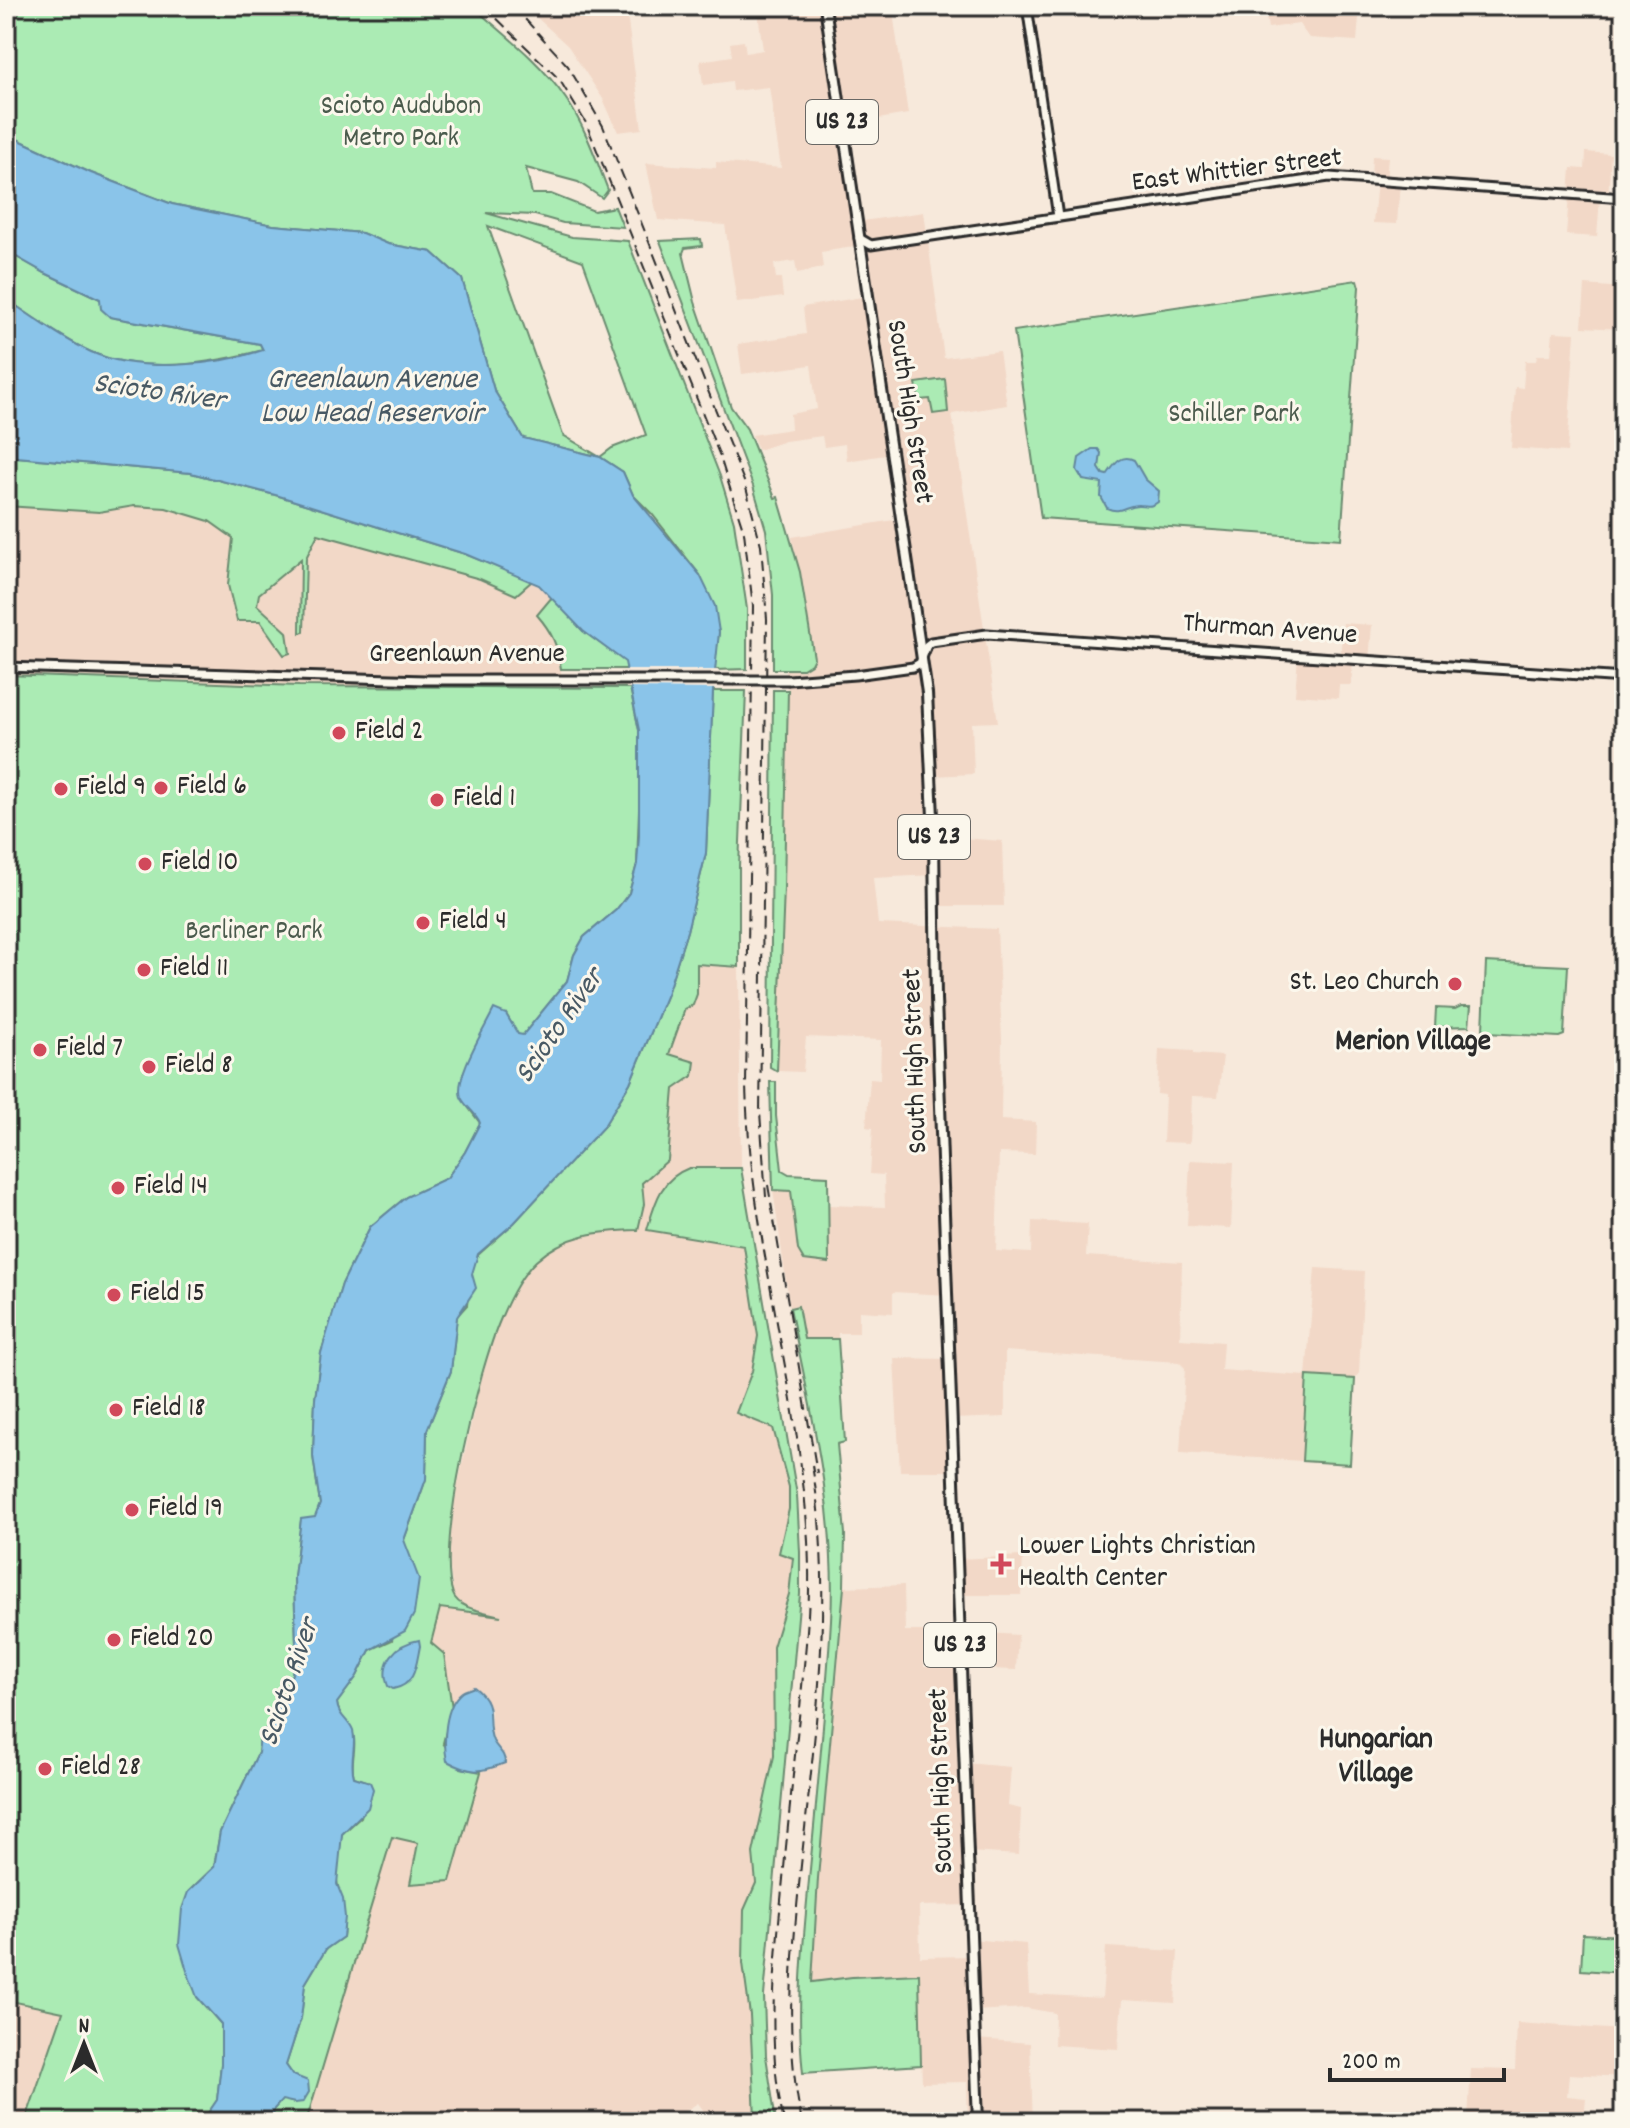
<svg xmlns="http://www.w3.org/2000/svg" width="1630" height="2128" font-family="Dekko,sans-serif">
<rect width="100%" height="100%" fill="#f7e9db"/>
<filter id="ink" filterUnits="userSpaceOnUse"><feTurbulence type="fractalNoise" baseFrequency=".0125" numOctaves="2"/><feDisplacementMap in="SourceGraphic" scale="16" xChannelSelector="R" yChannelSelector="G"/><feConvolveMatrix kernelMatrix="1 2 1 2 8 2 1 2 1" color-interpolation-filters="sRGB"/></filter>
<g filter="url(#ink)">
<g fill="#f2d8c7">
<polygon points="531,6 626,6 642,129 618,132 603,99 568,46 533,14"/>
<polygon points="757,6 892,6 908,114 842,125 856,222 924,212 944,358 999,351 1007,405 952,414 998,722 972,723 974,774 932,776 935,836 1002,841 1004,906 936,906 934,875 873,878 878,924 997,929 1002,1040 1001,1120 1036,1122 1035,1154 999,1153 996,1251 1031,1253 1032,1221 1088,1224 1086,1256 1182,1262 1180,1339 1223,1342 1221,1370 1306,1376 1315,1268 1364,1271 1359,1373 1355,1379 1307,1376 1302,1461 1180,1453 1185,1368 1179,1362 1005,1351 1005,1417 952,1419 953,1471 900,1471 894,1358 947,1359 947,1295 893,1292 893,1313 859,1311 859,1333 838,1333 838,1339 804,1340 798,1306 790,1308 773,1190 791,1191 798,1250 804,1259 828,1263 827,1205 885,1207 884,1175 870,1174 873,1128 866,1127 870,1079 880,1080 881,1040 806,1037 803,1072 777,1071 784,888 788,690 785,669 803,669 814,658 792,537 900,519 891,454 847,461 845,444 824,447 822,436 785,441 758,450 752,435 791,429 790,414 817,409 811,365 742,374 738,344 806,334 803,307 868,296 860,246 821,252 823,268 797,273 795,261 774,264 776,278 781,278 783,297 737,303 725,225 658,220 646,163 716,168 716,162 781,168 769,87 733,91 732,81 703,85 700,61 732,56 730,43 744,41 746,53 763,50"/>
<polygon points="1264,6 1360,6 1357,41 1309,38 1299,24 1268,28"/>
<polygon points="1586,152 1611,154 1608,198 1600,198 1597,237 1566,235 1571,168 1585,169"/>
<polygon points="1372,156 1388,157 1386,181 1400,182 1397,224 1373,223 1377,181 1371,180"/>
<polygon points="1585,285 1624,288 1624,329 1582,327"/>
<polygon points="1553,332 1575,333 1567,452 1511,448 1515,387 1523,388 1525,361 1536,361 1537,355 1551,355"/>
<polygon points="6,506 99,512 134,506 166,508 209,521 233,538 228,585 260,621 287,632 257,605 259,594 301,559 300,633 304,632 306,558 318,534 480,579 515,595 532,581 552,597 537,615 549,629 558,648 563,687 299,686 6,675"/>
<polygon points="1343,623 1372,625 1369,661 1353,660 1351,685 1339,685 1338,698 1295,695 1298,656 1340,659"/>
<polygon points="697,964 739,967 741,1168 689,1168 647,1230 744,1246 758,1336 752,1371 736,1413 773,1428 789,1487 789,1509 779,1553 793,1558 789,1594 773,1647 774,1756 753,1853 756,1883 744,1910 743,1963 750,2015 755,2118 712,2122 698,2103 685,2111 681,2122 306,2122 392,1837 418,1842 450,1881 481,1772 505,1763 505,1756 494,1743 491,1732 491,1710 461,1693 452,1708 444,1654 431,1644 440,1608 493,1614 460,1604 453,1595 448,1549 452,1512 479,1387 500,1319 521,1279 536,1261 568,1239 597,1231 638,1229 644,1204 642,1183 668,1160 674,1089 669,1054 685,1009 697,994"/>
<polygon points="1159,1049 1193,1051 1193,1054 1223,1056 1218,1097 1192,1096 1190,1143 1163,1142 1165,1095 1157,1094"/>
<polygon points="1190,1160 1234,1162 1231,1228 1187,1226"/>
<polygon points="1023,1556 1021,1595 959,1595 957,1559"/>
<polygon points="904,1585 905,1631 925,1631 924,1667 961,1666 959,1631 1018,1635 1016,1670 961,1668 965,1763 1011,1767 1008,1806 1021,1809 1019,1855 969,1852 971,1905 919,1906 920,1957 972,1956 971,1939 1026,1944 1029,1994 1102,1998 1106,1947 1178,1951 1175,2003 1122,2000 1118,2049 1054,2045 1055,2013 1026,2008 975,2011 976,2039 1030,2043 1033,2122 968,2122 967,2082 922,2083 918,1974 812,1983 818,1878 844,1587"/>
<polygon points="6,2000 63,2012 25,2122 6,2122"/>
<polygon points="1517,2023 1624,2030 1624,2077 1569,2074 1567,2096 1586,2098 1584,2122 1468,2117 1471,2069 1515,2070"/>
</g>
<g fill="#abebb4" stroke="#6b8b70" stroke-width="2" fill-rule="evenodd">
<path d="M6,6H472C505,35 541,62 566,99C585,126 596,159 608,190L602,198L578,182L526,168L532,194H551L594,211L615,207L623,227L563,223L535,215L486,213L572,237L628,241L720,476L734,522L747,609V669L714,670L719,632L700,575L652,514L633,495L623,472L600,457L523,438L494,390L462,279L432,252L388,244L362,233L273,225L172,204L91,173L6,134ZM488,226L583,261L646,435L612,448L600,457L563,435Z"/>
<polygon points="701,239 702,246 685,248 683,253 695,302 731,407 747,429 775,498 778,497 800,572 814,658 811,664 803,669 773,669 773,595 766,530 753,486 660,241"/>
<path d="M6,251L45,273L100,299L110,317L260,344L263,350C210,364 143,375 91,352C61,338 33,317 6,299Z"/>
<polygon points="1357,280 1359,287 1341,539 1041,518 1014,331"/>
<polygon points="945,379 948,412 933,414 930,399 919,400 916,383"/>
<polygon points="6,456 191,473 279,496 465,554 532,581 516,595 480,579 318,534 306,558 304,632 300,633 301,559 259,594 257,605 287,632 290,653 284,655 260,621 237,621 228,585 233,538 209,521 166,508 134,506 99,512 6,506"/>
<path d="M552,597L583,631L626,662L627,669H561C558,646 552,632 537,615Z"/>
<polygon points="6,675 299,686 630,688 639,730 640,782 637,864 629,893 616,910 584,937 574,955 567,981 523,1035 518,1035 506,1014 474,1048 465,1103 480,1123 465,1152 447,1178 406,1197 370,1227 342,1284 321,1353 315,1399 313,1456 320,1504 315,1518 301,1520 294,1577 296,1644 292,1674 270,1723 260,1737 258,1753 220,1832 214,1867 188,1892 197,1997 221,2024 221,2064 217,2100 202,2122 25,2122 63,2012 6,2000"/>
<polygon points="773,690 788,690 784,888 777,1071 770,1067"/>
<path d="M713,691H746L739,867V967L697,964V994L693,1005L685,1009L669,1054L695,1062L693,1076L674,1089L668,1160L642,1183L644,1204L638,1230C599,1231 566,1234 536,1261C520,1276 509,1299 501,1318C479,1368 435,1545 453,1594C458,1609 487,1612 501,1616L440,1608L431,1643L444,1654L452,1708L443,1743L461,1768L481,1772L450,1881L410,1884L418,1843L392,1837L306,2122H272L274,2109L282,2099L295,2103L293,2075L286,2065L301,2018L305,1984L326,1949L343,1937C346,1915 342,1907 338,1886C334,1871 340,1850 342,1834L361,1817L370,1782L354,1777C350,1763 356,1752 354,1738C352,1725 338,1717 337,1703L357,1676L370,1650L392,1640L413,1563L405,1548L404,1540L426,1479L427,1430L451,1371L457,1316L467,1305L472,1266L478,1255L514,1223L604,1126L630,1083L667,994L687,931L706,853Z"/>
<polygon points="1486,962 1568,966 1564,1035 1559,1037 1487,1033 1483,1030"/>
<polygon points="1461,1006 1471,1006 1469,1026 1435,1027 1436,1008 1455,1009"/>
<polygon points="770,1082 776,1082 776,1116 782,1170 789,1174 828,1176 829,1263 804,1260 798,1250 791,1191 773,1190"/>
<path d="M689,1168H741L797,1495L800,1552V1594L764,1996L766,2056L776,2122H716L755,2118L750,2015L743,1963L744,1910L756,1883L753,1853L774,1756L773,1647L789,1594L793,1558L779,1553L789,1509V1487L773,1428L736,1413L752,1371L758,1336L744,1246L647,1230C655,1203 660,1179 689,1168Z"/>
<path d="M798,1306L804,1339H838L845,1442L837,1444L845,1534L844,1587L818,1878L812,1982L852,1977L919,1974L921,2065L803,2073C796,2009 803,1944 809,1880C817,1793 826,1706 831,1620C837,1515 811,1411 790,1308Z"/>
<polygon points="1307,1376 1355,1379 1350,1464 1302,1461"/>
<polygon points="1583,1934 1624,1936 1624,1973 1581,1970"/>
</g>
<g fill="#8ac4e9" stroke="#64879d" stroke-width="2">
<path d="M6,134L91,173L172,204L273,225L362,233L388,244L432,252L462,279L494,390L523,438L600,457L623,472L633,495L700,575L715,606L719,632L713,691L706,853L687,931L667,994L630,1083L604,1126L514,1223L478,1254L472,1274L476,1288L457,1317L451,1371L427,1430L426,1479L404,1540L419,1579L414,1614L405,1631L370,1650L357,1676L337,1703C338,1716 349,1720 353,1731C357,1746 349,1761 354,1777L370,1782L373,1789L368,1808L342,1834L337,1884L343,1899L345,1917L343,1937L326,1949L305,1984L301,2018L286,2065L293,2075L308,2081L309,2092L303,2102L295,2103L282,2100L274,2109L272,2122H202L217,2100L221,2064V2024L197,1997L187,1971L179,1944L182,1909L188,1892L214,1867L220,1832L258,1753L260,1737L270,1723L292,1674L296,1644L294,1577L301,1519L315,1517L320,1504L313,1456L315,1399L321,1353L342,1284L370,1227L406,1197L447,1178L465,1152L480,1123C476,1112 465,1107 461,1097C454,1077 485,1028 494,1009L506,1014L518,1034L523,1035L567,981L574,955L584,937L616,910L629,893L637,864L639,836V730L625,662L583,631L539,585L465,554L279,496L191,473L6,456V381L8,379L6,373V299C33,317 61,338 91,352C139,373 215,366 263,350L260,344L110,317L101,309L100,299L45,273L6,251Z"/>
<path d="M1092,449H1098L1101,453L1099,468L1103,474L1107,475C1114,465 1121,453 1134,460L1145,479L1159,491L1158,502C1150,508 1148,505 1139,505C1126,504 1121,515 1107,508L1101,497L1102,483L1083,480L1077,470L1079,458Z"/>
<path d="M419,1640L420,1646C416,1665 416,1685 393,1689L388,1686C379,1663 395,1644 419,1640Z"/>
<path d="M474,1687C498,1705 484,1720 493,1741C498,1750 505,1753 505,1763C480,1773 471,1774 447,1761C443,1742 444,1706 462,1692C465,1690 470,1689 474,1687Z"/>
</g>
<polygon fill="#f7e9db" points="623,670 718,670 717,689 626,688"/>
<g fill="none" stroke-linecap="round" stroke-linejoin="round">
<g stroke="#2b2b2b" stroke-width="13">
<g id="secondary">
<polyline points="1027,6 1058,217"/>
<polyline points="859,238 871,245 1329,177 1624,198"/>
<polyline points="6,667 425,680 733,680"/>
<polyline points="789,680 855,675 913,667 920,663 927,645 931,642 987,634 1624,678"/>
</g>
</g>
<g stroke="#2b2b2b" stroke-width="14">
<polyline id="primary" points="825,6 927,693 934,837 936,999 978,2122"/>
</g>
<use href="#secondary" stroke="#fbf7ec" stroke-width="7"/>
<use href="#primary" stroke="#fbf7ec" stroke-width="8"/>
<g stroke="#2b2b2b" stroke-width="2" stroke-dasharray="12 6" stroke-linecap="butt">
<path d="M484,6L559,79L586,123L719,454L744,532L753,606L746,1085C750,1249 806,1406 809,1569C810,1616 804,1662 800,1708C793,1772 787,1836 781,1900C774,1975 767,2048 784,2122"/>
<polyline points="513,6 568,66 603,126 745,484 761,545 767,619 760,1112 766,1197"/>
<polyline points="768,1185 817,1473"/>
<path d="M802,2122C784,2039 792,1958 800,1875C814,1738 835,1602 812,1465"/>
</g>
<g stroke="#2b2b2b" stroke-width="13" stroke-linecap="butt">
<polyline id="secondary-bridge" points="733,680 789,680"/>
</g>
<use href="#secondary-bridge" stroke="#fbf7ec" stroke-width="7"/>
</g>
</g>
<g fill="#d1495b" stroke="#fbf7ec" stroke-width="3">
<circle cx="339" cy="733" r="8"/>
<circle cx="161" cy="788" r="8"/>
<circle cx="61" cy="789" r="8"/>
<circle cx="437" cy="800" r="8"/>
<circle cx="145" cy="864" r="8"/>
<circle cx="423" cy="923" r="8"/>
<circle cx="144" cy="970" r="8"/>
<circle cx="1455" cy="984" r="8"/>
<circle cx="40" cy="1050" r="8"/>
<circle cx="149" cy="1067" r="8"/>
<circle cx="118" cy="1188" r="8"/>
<circle cx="114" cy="1295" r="8"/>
<circle cx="116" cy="1410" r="8"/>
<circle cx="132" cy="1510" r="8"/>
<path d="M997 1552h8v8h8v8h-8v8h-8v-8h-8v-8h8z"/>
<circle cx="114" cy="1640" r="8"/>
<circle cx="45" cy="1769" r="8"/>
</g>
<g text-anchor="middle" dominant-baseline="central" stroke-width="6" stroke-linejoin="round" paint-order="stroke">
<g fill="#fbf7ec" stroke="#696865" stroke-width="2">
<rect x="806" y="100" width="72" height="44" rx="6"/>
<rect x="898" y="815" width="72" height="44" rx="6"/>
<rect x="924" y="1623" width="72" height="44" rx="6"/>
</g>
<g font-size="26" font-weight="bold" fill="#2b2b2b">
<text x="842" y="122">US 23</text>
<text x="934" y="837">US 23</text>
<text x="960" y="1645">US 23</text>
</g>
<g font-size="28" fill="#4b5b4d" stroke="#fbf7ec">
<text x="401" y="108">Scioto Audubon<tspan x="401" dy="32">Metro Park</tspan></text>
<text x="1234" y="416">Schiller Park</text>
<text x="254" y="933">Berliner Park</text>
</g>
<g font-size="28" fill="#2b2b2b" stroke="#fbf7ec">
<text transform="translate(1237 172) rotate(-7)">East Whittier Street</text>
<text transform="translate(908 412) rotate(81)">South High Street</text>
<text transform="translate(1270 631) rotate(4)">Thurman Avenue</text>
<text x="467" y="656">Greenlawn Avenue</text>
<text transform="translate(917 1061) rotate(-92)">South High Street</text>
<text transform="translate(943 1781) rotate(-92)">South High Street</text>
</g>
<g font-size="28" fill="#2b2b2b" stroke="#fbf7ec" text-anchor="start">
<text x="355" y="733">Field 2</text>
<text x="177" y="788">Field 6</text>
<text x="77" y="789">Field 9</text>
<text x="453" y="800">Field 1</text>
<text x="161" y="864">Field 10</text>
<text x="439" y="923">Field 4</text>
<text x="160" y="970">Field 11</text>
<text x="1439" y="984" text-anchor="end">St. Leo Church</text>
<text x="56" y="1050">Field 7</text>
<text x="165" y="1067">Field 8</text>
<text x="134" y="1188">Field 14</text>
<text x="130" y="1295">Field 15</text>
<text x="132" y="1410">Field 18</text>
<text x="148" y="1510">Field 19</text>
<text x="1019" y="1548">Lower Lights Christian<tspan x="1019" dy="32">Health Center</tspan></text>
<text x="130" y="1640">Field 20</text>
<text x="61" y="1769">Field 28</text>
</g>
<g font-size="30" font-style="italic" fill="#485964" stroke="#fbf7ec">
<text x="372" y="381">Greenlawn Avenue<tspan x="372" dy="34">Low Head Reservoir</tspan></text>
<text transform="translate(159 394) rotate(8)">Scioto River</text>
<text transform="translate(561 1027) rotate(-55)">Scioto River</text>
<text transform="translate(291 1683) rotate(-71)">Scioto River</text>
</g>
<g font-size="30" font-weight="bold" fill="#2b2b2b" stroke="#fbf7ec">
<text x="1413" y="1043">Merion Village</text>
<text x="1376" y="1741">Hungarian<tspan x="1376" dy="34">Village</tspan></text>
</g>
</g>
<rect width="1630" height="2128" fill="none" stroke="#fbf7ec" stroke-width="32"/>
<rect x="16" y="16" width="1598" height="2096" fill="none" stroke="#2b2b2b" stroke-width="3" filter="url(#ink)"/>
<g transform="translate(84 2044)" stroke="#fbf7ec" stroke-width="6" paint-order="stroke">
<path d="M0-6L14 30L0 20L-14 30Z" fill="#2b2b2b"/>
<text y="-12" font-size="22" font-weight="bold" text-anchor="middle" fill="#2b2b2b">N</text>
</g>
<path d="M1330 2068v12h174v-12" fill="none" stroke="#2b2b2b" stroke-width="4"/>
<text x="1342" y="2068" font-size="24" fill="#2b2b2b" stroke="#fbf7ec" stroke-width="6" paint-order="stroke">200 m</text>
</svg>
